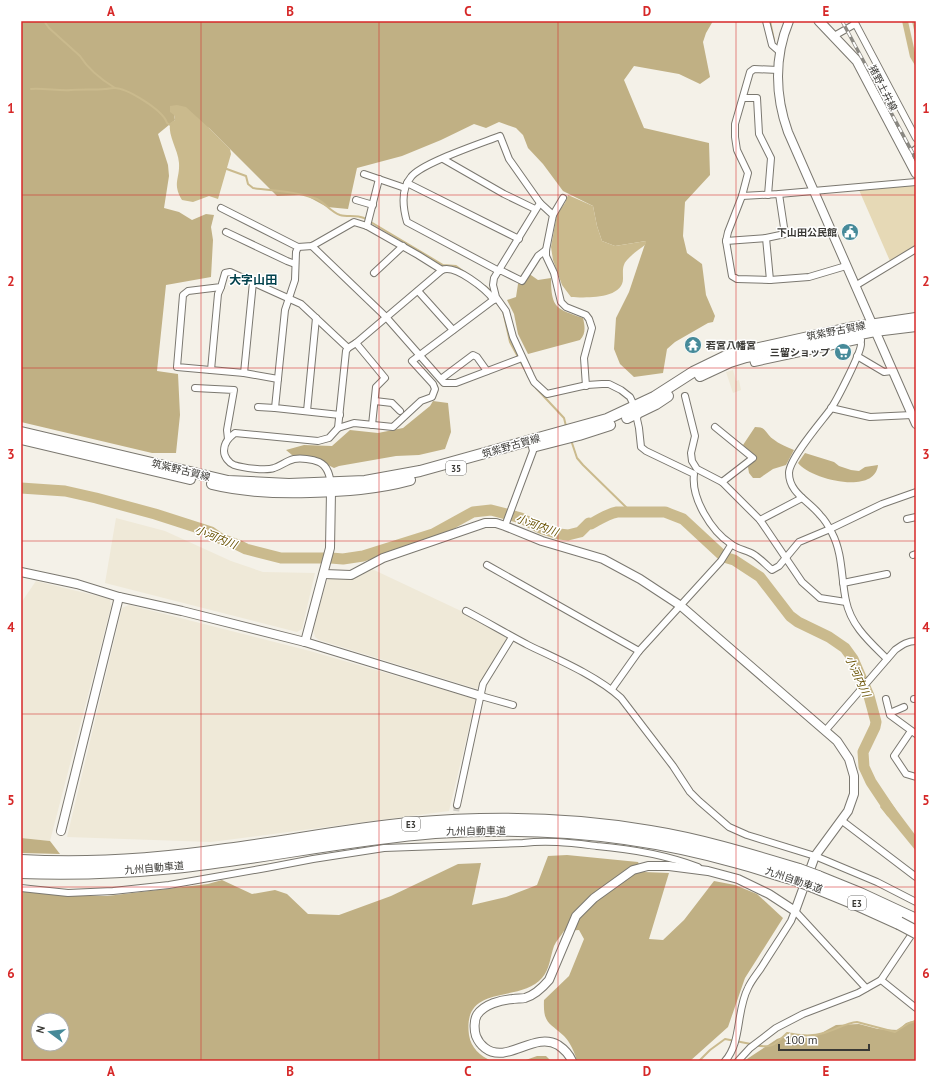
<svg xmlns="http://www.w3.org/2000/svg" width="937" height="1082" font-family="'PT Sans','Noto Sans JP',sans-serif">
<rect width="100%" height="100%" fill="#f4f1e8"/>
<g fill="#efe9d8">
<polygon points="733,370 736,381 739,380 741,390 733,393 726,372"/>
<polygon points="116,518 165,531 231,561 263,572 315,573 302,629 297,632 105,583"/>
<polygon points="372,569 461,611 508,639 477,689 319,640 315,637 313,630 326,583 328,579 347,579 360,576"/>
<polygon points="36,581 110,599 111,607 50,841 21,838 21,603"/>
<polygon points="129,605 310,651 476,699 449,811 211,842 67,837 122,608"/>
</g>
<polygon fill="#e6d9b6" points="916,184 916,245 890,261 859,190"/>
<g fill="#c0b084" fill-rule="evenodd">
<polygon points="21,21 713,21 706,33 703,42 710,77 700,84 679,74 634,66 624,80 644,128 709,143 710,175 685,202 683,236 687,253 702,264 706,295 715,316 713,322 708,323 675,342 667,349 663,373 634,377 620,364 614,349 616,318 629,292 646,241 615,246 602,241 597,226 593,206 563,191 543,164 528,148 523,135 516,128 499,122 486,128 474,124 441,140 402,156 357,168 348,209 327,207 305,195 277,196 209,128 174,115 175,120 158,134 168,165 169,176 164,208 179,212 192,220 206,214 214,215 211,227 213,240 211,277 166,285 157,371 178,374 180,415 176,453 152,453 21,422"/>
<path d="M528,273L538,280L551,278C551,309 557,309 583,318C585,326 586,334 580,340L528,354L518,334L514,314L507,300L516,297L518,284Z"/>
<polygon points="433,401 448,403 451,432 445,449 419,455 396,456 339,466 334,468 320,461 292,455 286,450 304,445 332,446 350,430 378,433 403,428 430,406"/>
<path d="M755,427C767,427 765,433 773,439C779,444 787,447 794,450L786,465L773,469L760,478H753L749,473L748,467L756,457L743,445Z"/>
<path d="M805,453L834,462L839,466L851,470L859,471L865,467L878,465C875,496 810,479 798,463Z"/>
<polygon points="21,838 50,841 60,854 21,853"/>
<path d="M567,855L638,862L643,872L669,873L649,939L663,940L684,920L714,881L735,885L757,894L783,918L745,978L728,1027L690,1061H577C575,1053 570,1042 564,1036C549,1022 543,1024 544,1000L569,976L584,939L579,930L564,931C561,936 556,941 554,946C550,957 550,969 542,978C520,1004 462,982 469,1035C471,1048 480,1056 492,1061H21V891L67,896H107L208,884L222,880L252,894L275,890L287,894L308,914L339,915L391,896L458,864L481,863L472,905L506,897L537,885L548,856ZM38,1020H62V1044H38Z"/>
<polygon points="916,1020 916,1061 744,1061 777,1039 788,1035 805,1038 814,1037 836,1025 859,1024 878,1029 898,1030 906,1023"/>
<polygon points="537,1056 546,1056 551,1061 523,1061"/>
</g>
<g fill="#caba8d">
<polygon points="902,21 908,21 916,57 916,67 910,57"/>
<path d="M177,105L186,107L209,128L230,149L231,154L218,199L209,196L193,202L182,200C172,183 180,179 179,163C178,149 168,137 170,123L175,120L174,115L170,112V106Z"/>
<path d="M568,195L593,206L597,226L602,241L615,246L646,241V244C640,249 632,254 627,260C622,265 623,272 623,278C624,299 586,298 571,297L562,285L553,260L551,247L557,214L565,203Z"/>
<polygon points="886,796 916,836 916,851 880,807"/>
</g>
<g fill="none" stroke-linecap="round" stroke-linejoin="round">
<g stroke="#caba8d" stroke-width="2">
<path d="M44,21L49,28L80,56C88,69 102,80 115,88"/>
<polyline points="770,21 774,40"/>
<polyline points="913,21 916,34"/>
<path d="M31,89C43,88 60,91 71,90C83,89 93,90 105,89C108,89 111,88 114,88C127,88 163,110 167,123L172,126"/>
<path d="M224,168L246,176L248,184L253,188C275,191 295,191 317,199C325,203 331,212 340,215C347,217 356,215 364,218L443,265L456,266L463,271"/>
<polyline points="485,286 491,291 493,294"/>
<polyline points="496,302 503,311 510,342 533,385"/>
<polyline points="536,388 564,418 566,426"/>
<polyline points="571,440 577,458 583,465 631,512"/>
<path d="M755,1045C773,1049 775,1044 787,1033C800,1036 812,1037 824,1033C835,1030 846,1023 857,1022L895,1032L909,1023L916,1021"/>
<polyline points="699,1061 710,1050 725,1039 751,1044"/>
</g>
<path stroke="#caba8d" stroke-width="11" d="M21,488L65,491L96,498L155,514L211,532L221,539L238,545L246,549L281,558H331L343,559L363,556L433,534L473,512L491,510L521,518L540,528L559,534L568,535L580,532L589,523L591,524C600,519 607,514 617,512H665L683,519L724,557L734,560L760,577L790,616L798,622L829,637L845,648L853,659L869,696L876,722L875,727L863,752L864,767L871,782L891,812"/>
<polyline stroke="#cfccc4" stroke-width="6" stroke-dasharray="6 3" stroke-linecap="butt" points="453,838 457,805"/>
<g stroke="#7b7870" stroke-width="8">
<g id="minor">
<polyline points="766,21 772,45 780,52"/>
<polyline points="854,21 916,138"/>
<polyline points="834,36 855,24"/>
<polyline points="778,70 754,69 750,72 735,124 735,137 737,150 748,173 742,196 728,232 726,241 732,276 737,279 770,280 809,277 846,266"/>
<polyline points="743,98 757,98 759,134 771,158 768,195"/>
<polyline points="907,156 916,149"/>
<polyline points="443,159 504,194 535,209"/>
<polyline points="364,174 405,188"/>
<polyline points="407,183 519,239"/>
<polyline points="742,196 779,194 916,182"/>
<polyline points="356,200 373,205"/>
<polyline points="540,203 553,215 546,250 546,256 554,273 561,302 566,307 586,315 589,319 592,328 584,358 586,386"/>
<polyline points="221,208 298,247 296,252 295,280 285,310 275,408 340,415"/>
<polyline points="553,215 563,198"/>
<polyline points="367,226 379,179"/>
<polyline points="226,232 287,261 295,264"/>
<polyline points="766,238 770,280"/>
<polyline points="726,241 766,238 785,234 779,194"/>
<polyline points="312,246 386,317 444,383 456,383 522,358"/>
<polyline points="298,247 312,246 354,222 367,226 418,255 442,270"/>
<path d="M546,250L538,256L522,281L502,271H499L407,222C403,208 401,189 411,177C421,163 482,143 500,136L509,159L540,203L494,278L493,285L496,297L506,311L513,337L531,376L534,382L547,394L587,385L602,384H609L621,390L630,397L638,414L637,419L639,428L641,447L646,451L694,474C691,498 711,531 731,544C737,549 746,550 753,554C760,558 766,565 772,570L779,566L799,542L830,529L882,504L916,492"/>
<polyline points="374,273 403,246"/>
<polyline points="855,286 916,249"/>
<polyline points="418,291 453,330"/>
<path d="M858,335C860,338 861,340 861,344C861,353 837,400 830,410C821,422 789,459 789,473C789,493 809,501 820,515C825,520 829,527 832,533C843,554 841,578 846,601C851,626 870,642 887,659"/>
<polyline points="356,343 385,378 376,387 372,425"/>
<polyline points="752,356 754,363 861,340"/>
<polyline points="857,356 884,372 892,371"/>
<polyline points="211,370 218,294 221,287"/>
<polyline points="244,373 253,282"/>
<polyline points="278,379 244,373 177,367 183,295 188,291 221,287 225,273 230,272 301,304 348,348"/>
<polyline points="441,379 473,355 477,357 487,371"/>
<polyline points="195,388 234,390 227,430 228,439"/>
<polyline points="685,396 695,436 691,453 692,461 697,469 722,482 760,520 802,582 820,598 846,602"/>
<polyline points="375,401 392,403 400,411"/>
<polyline points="258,407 275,408"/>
<polyline points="831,408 870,417 912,415"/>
<polyline points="307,411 316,318"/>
<polyline points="715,427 753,458 722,482"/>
<polyline points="338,428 354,423 393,427 421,401 432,397 435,389 433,384 412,361 496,298"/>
<path d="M331,485C330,476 328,466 319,462C312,459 301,458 294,459C286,461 281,466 274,468C266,471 243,468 234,465C229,463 224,457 224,451C224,442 229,438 235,433L318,441L329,438L338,428L346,351L348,348L356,343L442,270C455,264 486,289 494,300"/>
<polyline points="907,519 916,517"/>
<polyline points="760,520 802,498"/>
<polyline points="505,526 533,451 532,447"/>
<polyline points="913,555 916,554"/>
<polyline points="487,565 639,651"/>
<polyline points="843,583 887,574"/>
<path d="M466,611C487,622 507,634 528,645C557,659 597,676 621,698L673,766L690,792L699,801L729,827L747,835L815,856L877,882L916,902"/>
<polyline points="612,689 639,651 721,561 731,545"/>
<polyline points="481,696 513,705"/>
<polyline points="886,699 890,715 916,734"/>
<polyline points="914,699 916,699"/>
<polyline points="890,713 904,707"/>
<path d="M825,731L895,650C902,645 907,641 916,641"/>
<polyline points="911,731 894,756 906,774 916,777"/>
<polyline points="457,805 483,684 512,637"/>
<polyline points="841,820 916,877"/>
<path d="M21,888L68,893L113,891L169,885L266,868L313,859L384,848L523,843C549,840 571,843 597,846C632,849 666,855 698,867"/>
<polyline points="881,980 916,1008"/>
<path d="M725,1061C742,1042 736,1011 748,988C751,981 757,974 761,968C771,952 781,937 791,921L795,911L866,988"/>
<polyline points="738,1061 750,1048 776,1028 803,1014 858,993 881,980 914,931"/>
</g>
</g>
<g stroke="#7b7870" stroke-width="10">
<g id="tertiary">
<path d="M789,21C774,57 775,96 788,132L916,424"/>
<polyline points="21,572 77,584 119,597 182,611 305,642 481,696"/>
<path d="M324,574L351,575L383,558L485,523H496L505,526L542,541L603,559L640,579L681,606L837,741L849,759L854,776V794L848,811L815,856L795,911L769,894L738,879L708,871L669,866H648L633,870L594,898L576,916L549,980C543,987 535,995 525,998C521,999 517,998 513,999C501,1000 484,1004 477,1015C474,1020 474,1030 476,1036C478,1041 481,1045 485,1048C507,1065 534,1031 558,1045C564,1049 569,1054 572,1061"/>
<polyline points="305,642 330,548 331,492"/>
<polyline points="61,831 119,597"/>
</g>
</g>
<g stroke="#7b7870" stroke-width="11">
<polyline id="secondary" points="819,21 857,61 916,173"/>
</g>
<g stroke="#7b7870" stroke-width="12">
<g id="primary">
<polyline points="700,376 730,362 746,357 875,331 916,326"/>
<polyline points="627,418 656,404 668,396"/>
<polyline points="21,432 228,481 289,484 365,481 420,471 607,419 654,397 693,372 728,355 849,328 916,318"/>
<polyline points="21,439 190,479"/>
<polyline points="536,446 579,435 610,425"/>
<path d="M212,484C244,492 276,493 310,492C344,491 377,489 410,480"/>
</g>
</g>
<g stroke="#7b7870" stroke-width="14">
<g id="motorway">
<path d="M21,861C89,865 158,860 226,850C287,842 348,830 409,824C489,817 570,818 650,832C700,840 749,855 799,870"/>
<path d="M21,872C72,874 123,872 174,867C261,858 347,839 435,832C536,825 641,834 738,862C757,867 776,874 795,879"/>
<polyline points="818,877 860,894 916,920"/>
<polyline points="813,886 857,904 899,923"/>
</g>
</g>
<use href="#minor" stroke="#fff" stroke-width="6"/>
<use href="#tertiary" stroke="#fff" stroke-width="8"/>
<use href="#secondary" stroke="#fff" stroke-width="9"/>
<use href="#primary" stroke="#fff" stroke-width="10"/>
<use href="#motorway" stroke="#fff" stroke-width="12"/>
<g stroke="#8a8882" stroke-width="3.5">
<polyline id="rail" points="842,21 916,159"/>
</g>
<use href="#rail" stroke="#fff" stroke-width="2" stroke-dasharray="6" stroke-linecap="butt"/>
<g stroke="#7b7870" stroke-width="14" stroke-linecap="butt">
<g id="motorway-bridge">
<polyline points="799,870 818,877"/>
<polyline points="795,879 813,886"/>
<polyline points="899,923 916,932"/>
</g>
</g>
<use href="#motorway-bridge" stroke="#fff" stroke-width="12"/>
</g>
<path fill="none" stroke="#d62828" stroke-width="1" stroke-opacity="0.55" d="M201,21V1061M379,21V1061M558,21V1061M736,21V1061M21,195H916M21,368H916M21,541H916M21,714H916M21,887H916"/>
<defs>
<g id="civic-disc" transform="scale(0.9)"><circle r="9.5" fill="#468a99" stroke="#fff"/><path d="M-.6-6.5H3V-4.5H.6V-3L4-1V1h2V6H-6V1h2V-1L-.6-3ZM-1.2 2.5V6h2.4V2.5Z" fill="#fff"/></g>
<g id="temple-disc" transform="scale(0.9)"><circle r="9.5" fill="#468a99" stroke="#fff"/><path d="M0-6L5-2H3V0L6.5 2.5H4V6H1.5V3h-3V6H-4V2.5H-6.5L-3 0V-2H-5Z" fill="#fff"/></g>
<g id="supermarket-disc" transform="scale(0.9)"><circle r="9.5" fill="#468a99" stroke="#fff"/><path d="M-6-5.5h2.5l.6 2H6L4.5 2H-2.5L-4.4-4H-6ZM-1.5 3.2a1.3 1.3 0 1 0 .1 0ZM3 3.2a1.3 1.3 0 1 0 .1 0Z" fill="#fff"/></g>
</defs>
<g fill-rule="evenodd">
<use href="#civic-disc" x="850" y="232"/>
<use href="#temple-disc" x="693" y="345"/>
<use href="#supermarket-disc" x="843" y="352"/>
</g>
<g text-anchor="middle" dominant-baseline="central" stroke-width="3" stroke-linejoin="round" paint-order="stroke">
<g fill="#fff" stroke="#757472" stroke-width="1">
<rect x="446" y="461" width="20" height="14" rx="3"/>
<rect x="402" y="817" width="18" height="14" rx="3"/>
<rect x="848" y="896" width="18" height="14" rx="3"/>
</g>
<g font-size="9" font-weight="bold" fill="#3a3935">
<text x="456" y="468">35</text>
<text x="411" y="824">E3</text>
<text x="857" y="903">E3</text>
</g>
<g font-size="10" fill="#3a3935" stroke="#fff">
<text transform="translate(883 88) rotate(63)">猪野土井線</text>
<text transform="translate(836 331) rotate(-11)">筑紫野古賀線</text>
<text transform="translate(511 446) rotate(-16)">筑紫野古賀線</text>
<text transform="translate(181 470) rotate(14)">筑紫野古賀線</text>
<text transform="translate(476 831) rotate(-1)">九州自動車道</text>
<text transform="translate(154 868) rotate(-5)">九州自動車道</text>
<text transform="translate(794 880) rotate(19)">九州自動車道</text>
</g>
<g font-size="10" font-weight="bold" fill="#3a3935" stroke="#fff" text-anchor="end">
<text x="837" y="232">下山田公民館</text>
<text x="706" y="345" text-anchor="start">若宮八幡宮</text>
<text x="830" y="352">三留ショップ</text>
</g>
<g font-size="11" font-style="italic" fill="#685100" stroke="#fff">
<text transform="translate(537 525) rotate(20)">小河内川</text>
<text transform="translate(216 537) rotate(22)">小河内川</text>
<text transform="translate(858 676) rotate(65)">小河内川</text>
</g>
<g font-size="12" font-weight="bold" fill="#02424d" stroke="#fff">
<text x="253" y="279">大字山田</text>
</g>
</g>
<rect width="937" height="1082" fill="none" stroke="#ffffff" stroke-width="44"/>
<g transform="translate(50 1032) rotate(285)"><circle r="19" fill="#ffffff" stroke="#b0b0ae"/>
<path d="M0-3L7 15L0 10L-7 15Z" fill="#468a99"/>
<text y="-6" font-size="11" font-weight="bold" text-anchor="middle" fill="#3a3935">N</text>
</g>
<path d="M779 1044v6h90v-6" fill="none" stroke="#3a3935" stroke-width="2"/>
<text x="785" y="1044" font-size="12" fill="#3a3935" stroke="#ffffff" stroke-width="3" paint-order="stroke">100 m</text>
<rect x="22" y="22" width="893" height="1038" fill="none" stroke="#d62828" stroke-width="1.5"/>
<g font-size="13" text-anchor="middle" font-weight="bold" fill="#d62828">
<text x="111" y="16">A</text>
<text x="290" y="16">B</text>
<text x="468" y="16">C</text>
<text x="647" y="16">D</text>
<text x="826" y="16">E</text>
<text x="11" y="113">1</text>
<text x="926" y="113">1</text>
<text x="11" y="286">2</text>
<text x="926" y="286">2</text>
<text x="11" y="459">3</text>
<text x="926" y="459">3</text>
<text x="11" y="632">4</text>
<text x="926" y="632">4</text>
<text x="11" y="805">5</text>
<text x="926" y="805">5</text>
<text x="11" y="978">6</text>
<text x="926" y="978">6</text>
<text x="111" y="1076">A</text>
<text x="290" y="1076">B</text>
<text x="468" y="1076">C</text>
<text x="647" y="1076">D</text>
<text x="826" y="1076">E</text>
</g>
</svg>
